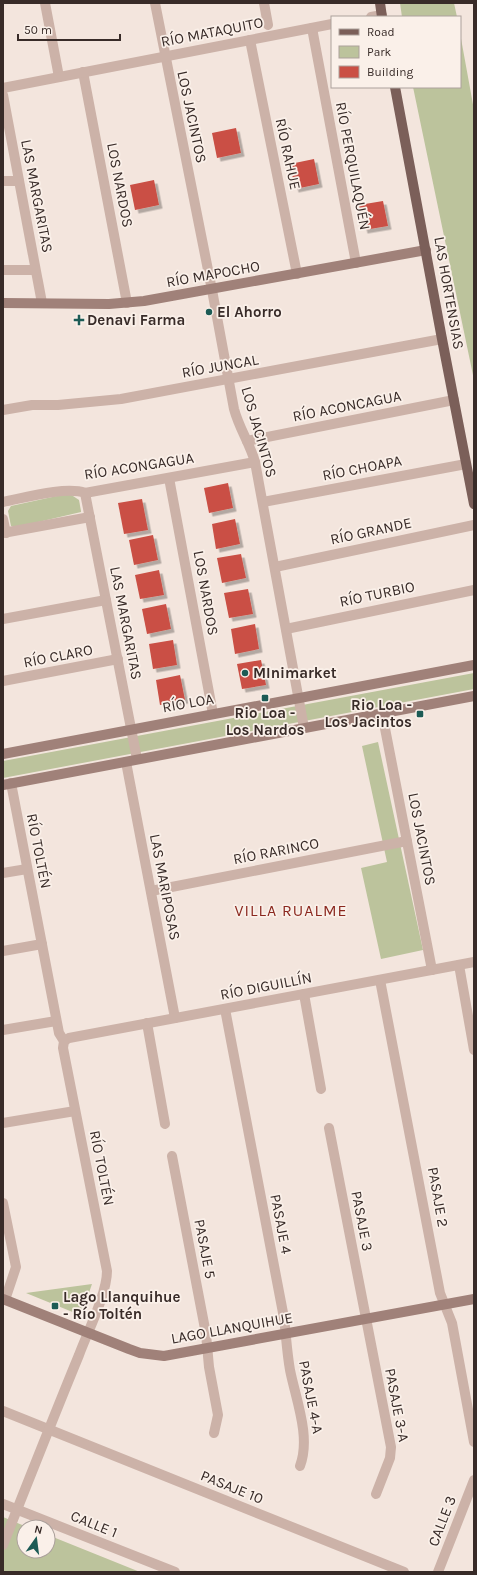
<svg xmlns="http://www.w3.org/2000/svg" width="477" height="1575" font-family="Karla,sans-serif">
<defs>
<filter id="shadow"><feDropShadow dx="3.5" dy="3.5" stdDeviation="0" flood-color="#0004"/></filter>
</defs>
<rect width="100%" height="100%" fill="#f3e5dd"/>
<g fill="#bcc39c">
<polygon points="400,3 454,3 457,17 402,17"/>
<polygon points="460,33 474,110 474,380 413,87 460,87"/>
<polygon points="66,494 70,494 79,500 81,511 81,512 17,527 11,526 8,511 11,506"/>
<polygon points="474,673 474,689 3,778 3,761"/>
<polygon points="378,742 423,950 381,959 361,868 387,862 362,746"/>
<polygon points="92,1284 83,1310 75,1313 26,1293"/>
<polygon points="3,1517 27,1527 24,1527 24,1551 48,1551 48,1535 140,1572 3,1572"/>
</g>
<g fill="#ca4f44" filter="url(#shadow)">
<polygon points="236,128 241,153 217,158 212,133"/>
<polygon points="314,159 319,184 295,189 290,164"/>
<polygon points="154,180 159,205 135,210 130,185"/>
<polygon points="383,201 388,226 364,230 359,205"/>
<polygon points="228,483 233,508 209,513 204,488"/>
<polygon points="142,499 148,530 124,534 118,503"/>
<polygon points="235,519 240,544 216,549 212,524"/>
<polygon points="153,535 158,560 134,565 129,540"/>
<polygon points="241,554 246,578 222,583 217,558"/>
<polygon points="159,570 164,595 140,599 135,575"/>
<polygon points="248,589 253,614 229,618 224,593"/>
<polygon points="166,604 171,629 147,634 142,609"/>
<polygon points="255,624 259,649 235,654 231,629"/>
<polygon points="173,640 177,665 153,669 149,644"/>
<polygon points="261,660 266,685 242,689 237,664"/>
<polygon points="180,675 185,700 160,705 156,680"/>
</g>
<g fill="none" stroke-linecap="round" stroke-linejoin="round">
<g stroke="#ccb2a8" stroke-width="10">
<polyline points="45,3 59,77"/>
<path d="M155,3L212,290L234,409C239,428 250,444 255,462L304,728"/>
<polyline points="264,3 268,25"/>
<polyline points="371,17 382,15"/>
<polyline points="312,28 356,263"/>
<polyline points="250,40 297,274"/>
<polyline points="83,72 127,303"/>
<polyline points="3,88 332,24"/>
<polyline points="3,95 42,303"/>
<polyline points="3,181 19,181"/>
<polyline points="3,270 35,270"/>
<polyline points="3,410 32,405 58,405 121,399 442,339"/>
<polyline points="247,441 454,400"/>
<polyline points="169,478 213,714"/>
<polyline points="85,493 137,759"/>
<path d="M3,502C24,498 66,486 85,493L255,462"/>
<polyline points="263,502 466,464"/>
<polyline points="3,519 6,533"/>
<polyline points="3,533 90,517"/>
<polyline points="275,567 474,525"/>
<polyline points="3,619 106,600"/>
<polyline points="286,629 474,590"/>
<polyline points="3,681 118,659"/>
<polyline points="382,713 432,970"/>
<polyline points="126,762 175,1018"/>
<polyline points="3,873 27,869"/>
<polyline points="151,891 407,841"/>
<polyline points="3,951 42,944"/>
<polyline points="459,965 474,1050"/>
<polyline points="380,980 440,1293 452,1323 474,1442"/>
<polyline points="304,994 321,1089"/>
<path d="M225,1009L284,1318C286,1335 287,1353 290,1370C296,1400 311,1437 300,1466"/>
<polyline points="147,1023 165,1124"/>
<polyline points="3,1030 56,1021"/>
<polyline points="64,1041 69,1038 474,962"/>
<polyline points="3,1123 75,1111"/>
<polyline points="329,1128 391,1447 390,1458 376,1494"/>
<polyline points="172,1156 206,1334 209,1367 218,1415 214,1433"/>
<polyline points="3,1203 16,1267 5,1300"/>
<polyline points="3,1411 404,1572"/>
<polyline points="3,1504 175,1572"/>
<path d="M3,1545C28,1482 53,1418 79,1355C87,1333 107,1294 107,1271L63,1048L64,1041L59,1033L11,783"/>
<polyline points="438,1572 474,1480"/>
</g>
<g stroke="#a08179" stroke-width="10">
<polyline points="3,303 109,304 144,301 426,250"/>
<polyline points="3,754 474,665"/>
<polyline points="3,785 474,696"/>
<polyline points="3,1299 129,1349 140,1353 164,1356 474,1299"/>
</g>
<g stroke="#7b5f59" stroke-width="10">
<polyline points="380,3 382,17"/>
<polyline points="395,87 442,339 474,504"/>
</g>
</g>
<g fill="#1c5b55" stroke="#faf0e9" stroke-width="1.5">
<circle cx="209" cy="312" r="4"/>
<path d="M77 314h4v4h4v4h-4v4h-4v-4h-4v-4h4z"/>
<circle cx="245" cy="673" r="4"/>
<rect x="261" y="694" width="8" height="8" rx="2"/>
<rect x="416" y="710" width="8" height="8" rx="2"/>
<rect x="51" y="1302" width="8" height="8" rx="2"/>
</g>
<g text-anchor="middle" dominant-baseline="central" stroke-width="3.5" stroke-linejoin="round" paint-order="stroke">
<g font-size="15" fill="#382b28" stroke="#faf0e9">
<text transform="translate(212 32) rotate(-11)">RÍO MATAQUITO</text>
<text transform="translate(192 117) rotate(78)">LOS JACINTOS</text>
<text transform="translate(288 154) rotate(78)">RÍO RAHUE</text>
<text transform="translate(353 166) rotate(79)">RÍO PERQUILAQUÉN</text>
<text transform="translate(120 185) rotate(79)">LOS NARDOS</text>
<text transform="translate(37 196) rotate(79)">LAS MARGARITAS</text>
<text transform="translate(213 274) rotate(-10)">RÍO MAPOCHO</text>
<text transform="translate(449 293) rotate(80)">LAS HORTENSIAS</text>
<text transform="translate(220 366) rotate(-10)">RÍO JUNCAL</text>
<text transform="translate(347 406) rotate(-11)">RÍO ACONCAGUA</text>
<text transform="translate(259 432) rotate(74)">LOS JACINTOS</text>
<text transform="translate(139 466) rotate(-9)">RÍO ACONGAGUA</text>
<text transform="translate(362 468) rotate(-11)">RÍO CHOAPA</text>
<text transform="translate(371 531) rotate(-12)">RÍO GRANDE</text>
<text transform="translate(206 593) rotate(80)">LOS NARDOS</text>
<text transform="translate(377 594) rotate(-12)">RÍO TURBIO</text>
<text transform="translate(126 623) rotate(79)">LAS MARGARITAS</text>
<text transform="translate(58 656) rotate(-11)">RÍO CLARO</text>
<text transform="translate(188 703) rotate(-10)">RÍO LOA</text>
<text transform="translate(422 839) rotate(79)">LOS JACINTOS</text>
<text transform="translate(39 851) rotate(79)">RÍO TOLTÉN</text>
<text transform="translate(276 851) rotate(-11)">RÍO RARINCO</text>
<text transform="translate(165 887) rotate(79)">LAS MARIPOSAS</text>
<text transform="translate(266 986) rotate(-11)">RÍO DIGUILLÍN</text>
<text transform="translate(102 1168) rotate(79)">RÍO TOLTÉN</text>
<text transform="translate(438 1197) rotate(80)">PASAJE 2</text>
<text transform="translate(362 1221) rotate(79)">PASAJE 3</text>
<text transform="translate(281 1224) rotate(79)">PASAJE 4</text>
<text transform="translate(205 1249) rotate(79)">PASAJE 5</text>
<text transform="translate(232 1328) rotate(-10)">LAGO LLANQUIHUE</text>
<text transform="translate(311 1397) rotate(79)">PASAJE 4-A</text>
<text transform="translate(397 1405) rotate(79)">PASAJE 3-A</text>
<text transform="translate(232 1487) rotate(22)">PASAJE 10</text>
<text transform="translate(442 1521) rotate(-69)">CALLE 3</text>
<text transform="translate(94 1524) rotate(22)">CALLE 1</text>
</g>
<g font-size="15" font-weight="bold" fill="#382b28" stroke="#faf0e9" text-anchor="start">
<text x="217" y="312">El Ahorro</text>
<text x="87" y="320">Denavi Farma</text>
<text x="253" y="673">MInimarket</text>
<text x="412" y="705" text-anchor="end">Rio Loa -<tspan x="412" dy="17">Los Jacintos</tspan></text>
<text x="265" y="713" text-anchor="middle">Rio Loa -<tspan x="265" dy="17">Los Nardos</tspan></text>
<text x="63" y="1297">Lago Llanquihue<tspan x="63" dy="17">- Río Toltén</tspan></text>
</g>
<g font-size="16" letter-spacing="1" fill="#8a271e" stroke="#faf0e9">
<text x="291" y="910">VILLA RUALME</text>
</g>
</g>
<rect width="477" height="1575" fill="none" stroke="#382b28" stroke-width="8"/>
<rect x="331" y="16" width="130" height="72" fill="#faf0e9" stroke="#aca19c"/>
<rect x="339" y="29" width="20" height="6" fill="#7b5f59" stroke="#aca19c"/>
<text x="367" y="36" font-size="12" fill="#382b28">Road</text>
<rect x="339" y="46" width="20" height="12" fill="#bcc39c" stroke="#aca19c"/>
<text x="367" y="56" font-size="12" fill="#382b28">Park</text>
<rect x="339" y="66" width="20" height="12" fill="#ca4f44" stroke="#aca19c"/>
<text x="367" y="76" font-size="12" fill="#382b28">Building</text>
<g transform="translate(36 1539) rotate(14)"><circle r="19" fill="#faf0e9" stroke="#aca19c"/>
<path d="M0-3L7 15L0 10L-7 15Z" fill="#1c5b55"/>
<text y="-6" font-size="11" font-weight="bold" text-anchor="middle" fill="#382b28">N</text>
</g>
<path d="M18 34v6h102v-6" fill="none" stroke="#382b28" stroke-width="2"/>
<text x="24" y="34" font-size="12" fill="#382b28" stroke="#faf0e9" stroke-width="3" paint-order="stroke">50 m</text>
</svg>
